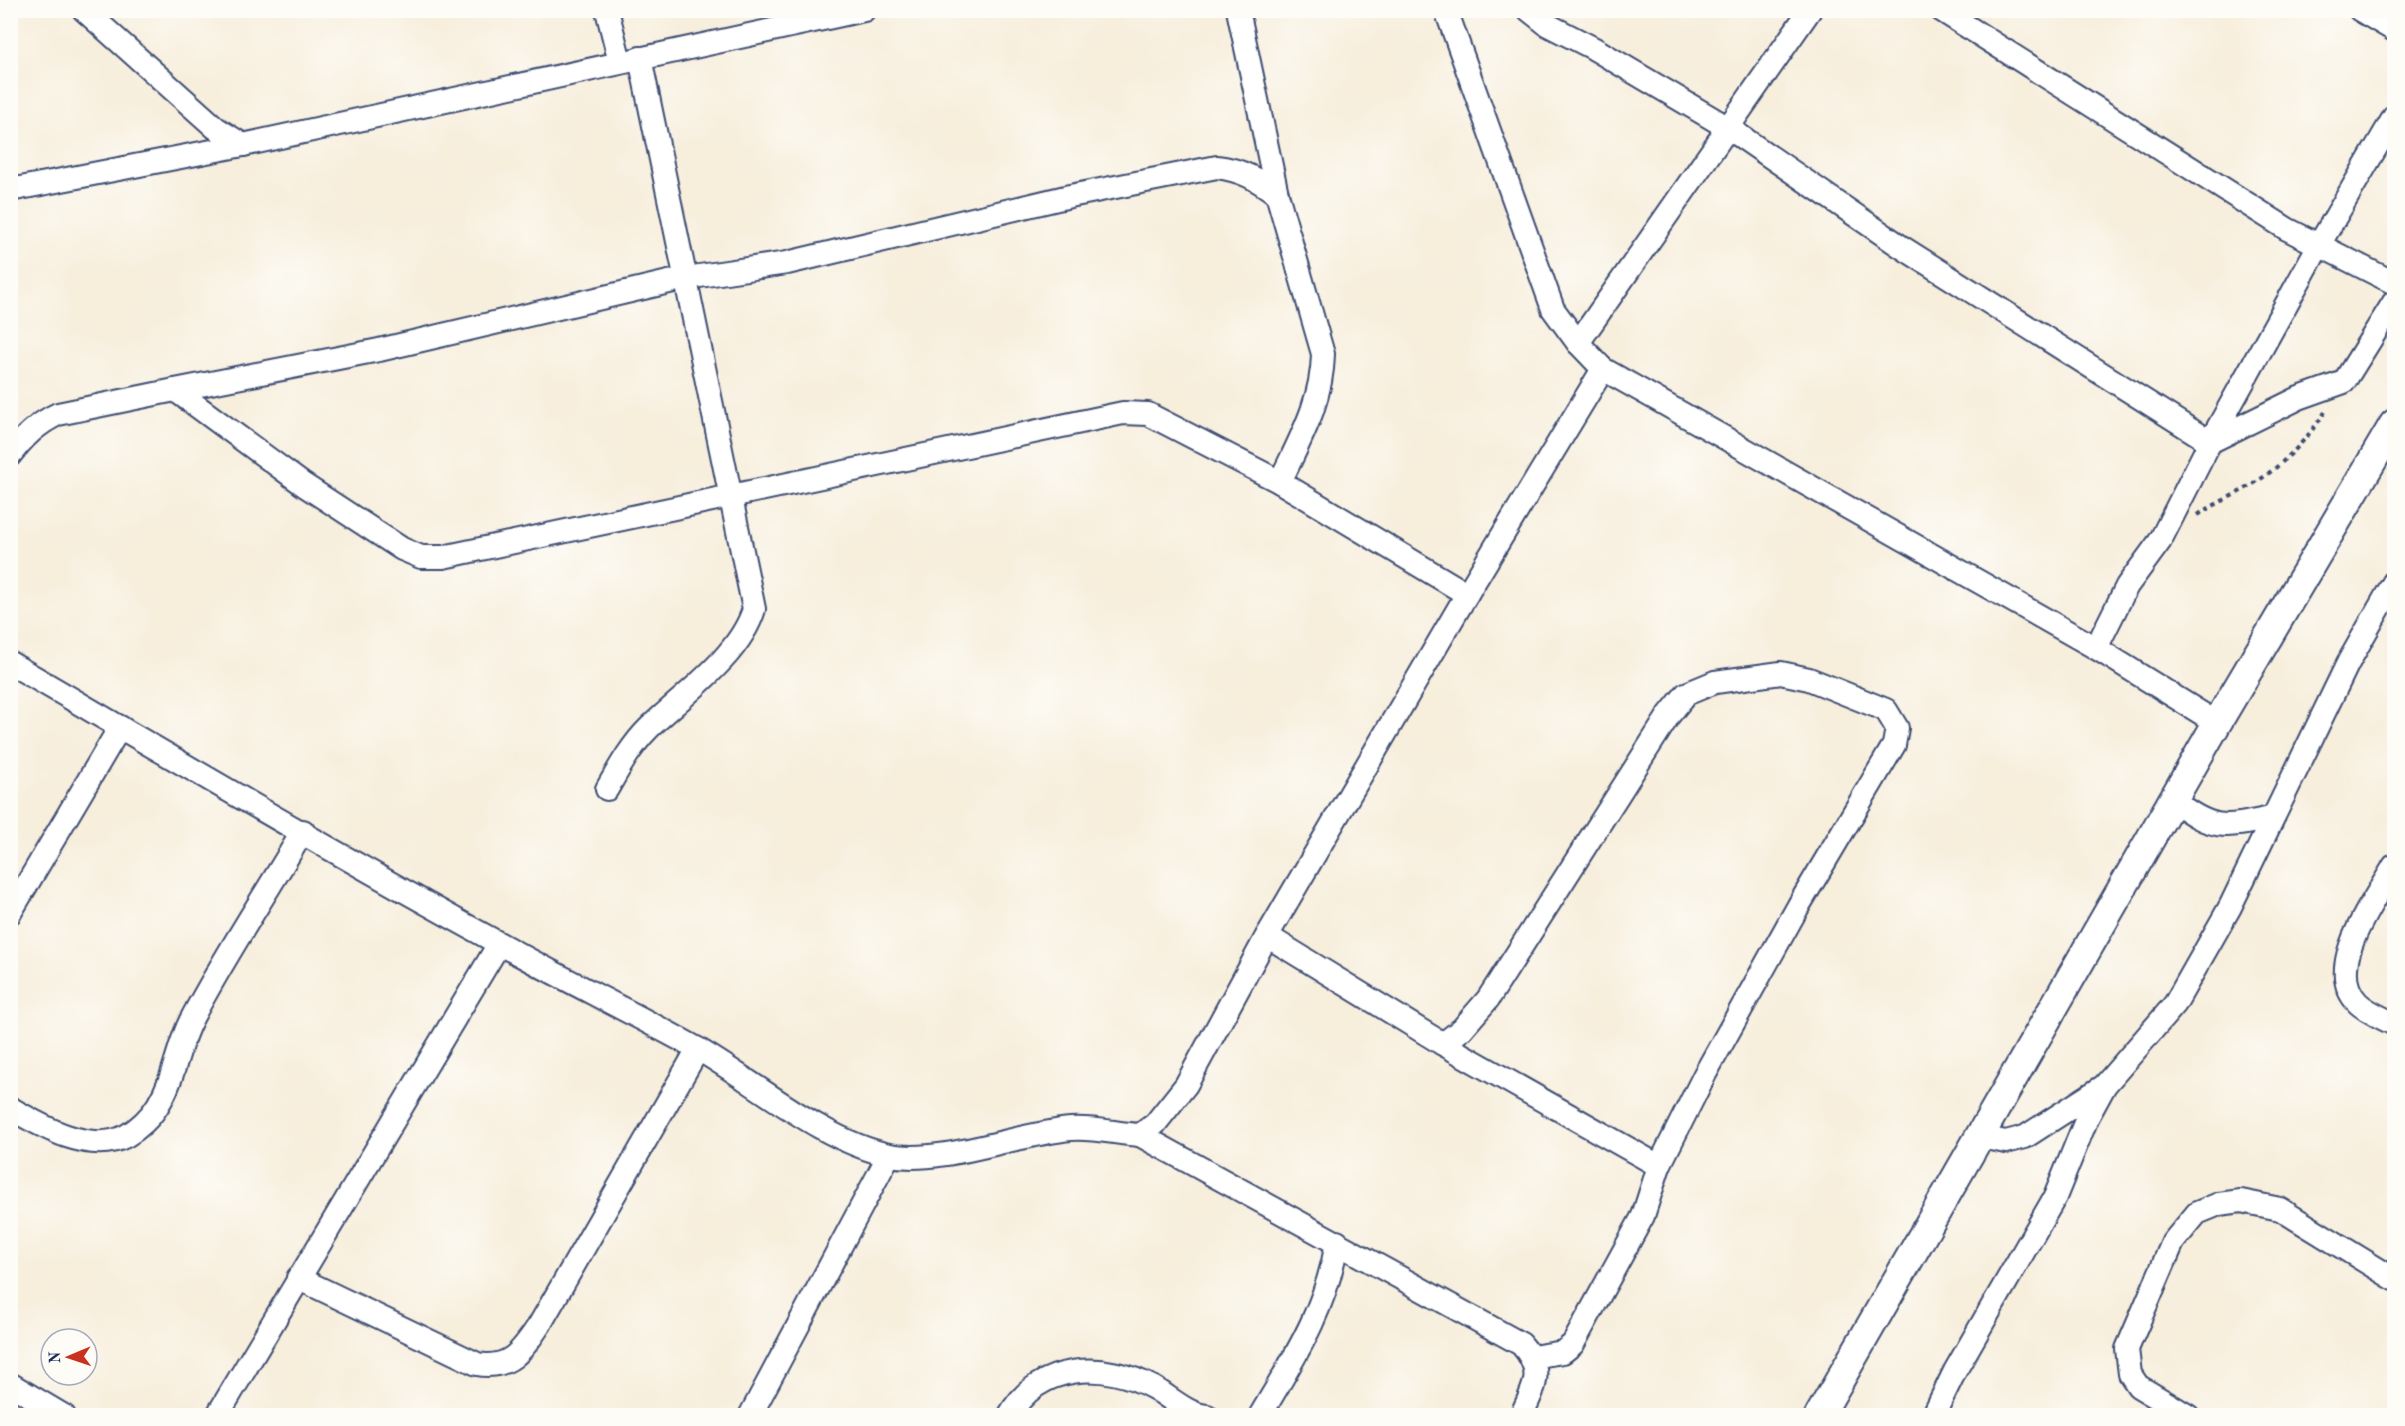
<svg xmlns="http://www.w3.org/2000/svg" width="2405" height="1426" font-family="'Old Standard TT',serif">
<rect width="100%" height="100%" fill="#fdfcf7"/>
<filter id="ink" filterUnits="userSpaceOnUse"><feTurbulence type="fractalNoise" baseFrequency=".0167" numOctaves="2"/><feDisplacementMap in="SourceGraphic" scale="12" xChannelSelector="R" yChannelSelector="G"/><feConvolveMatrix kernelMatrix="1 2 1 2 8 2 1 2 1" color-interpolation-filters="sRGB"/></filter>
<filter id="wash" filterUnits="userSpaceOnUse"><feTurbulence type="fractalNoise" baseFrequency=".008" numOctaves="4" result="noise"/><feDisplacementMap in="SourceGraphic" scale="24" xChannelSelector="R" yChannelSelector="G"/><feGaussianBlur stdDeviation="1.35" result="paint"/><feColorMatrix in="noise" values="0 0 0 0 0 0 0 0 0 0 0 0 0 0 0 0 0 1.4 0 .05"/><feComposite in="paint" operator="in"/></filter>
<g filter="url(#wash)">
<rect width="100%" height="100%" fill="#f7eedc"/>
</g>
<g filter="url(#ink)">
<g fill="none" stroke-linecap="round" stroke-linejoin="round">
<g stroke="#3c4c71" stroke-width="26">
<g id="minor">
<polyline points="84,10 216,128 243,145"/>
<polyline points="607,10 620,62"/>
<polyline points="1446,10 1553,309 1578,343 1603,369 2096,648 2217,723"/>
<polyline points="1529,10 1548,25 1593,48 1730,129 1900,246 2210,442 2160,541 2127,586 2096,648"/>
<polyline points="1941,10 2287,229 2394,283"/>
<polyline points="2360,10 2394,30"/>
<polyline points="2394,117 2319,245 2210,442 2299,398 2344,382 2394,302"/>
<polyline points="10,190 243,145 864,10"/>
<path d="M1277,194L1323,354C1322,402 1300,439 1280,482"/>
<polyline points="1578,343 1810,10"/>
<path d="M175,390L379,350L686,278L787,263L1070,196L1217,167C1242,170 1257,179 1277,194L1238,10"/>
<path d="M10,455C24,437 37,424 58,414L175,390L304,485L402,549L421,557H443L1123,413L1148,414L1280,482L1467,594"/>
<path d="M10,663C173,758 335,854 500,944C565,980 631,1012 696,1048C754,1081 824,1142 889,1155C943,1165 1015,1134 1071,1129C1093,1127 1118,1134 1140,1135L1155,1124L1186,1085L1267,936L1467,594L1603,369"/>
<path d="M607,789C619,768 631,746 648,729C683,695 740,656 754,609L640,58"/>
<path d="M2173,800C2212,831 2224,828 2271,818"/>
<path d="M2394,866C2375,900 2322,968 2358,1003C2367,1012 2383,1018 2394,1024"/>
<polyline points="10,913 120,727"/>
<polyline points="1267,936 1443,1044 1659,1166 1643,1216 1573,1344 1563,1352 1532,1357"/>
<polyline points="1443,1044 1462,1029 1488,999 1669,715 1686,694 1715,682 1781,673 1809,679 1886,710 1897,728 1894,745 1799,905 1705,1074 1659,1166"/>
<path d="M10,1108C41,1126 90,1155 126,1136C138,1129 151,1117 158,1105C175,1078 177,1047 191,1020C225,955 266,894 303,831"/>
<path d="M1140,1135L1521,1344C1545,1371 1535,1386 1521,1416"/>
<polyline points="1980,1137 2006,1142 2025,1137 2101,1088"/>
<path d="M298,1278L477,1364C511,1370 523,1349 540,1324L698,1049"/>
<polyline points="10,1384 64,1416"/>
<polyline points="217,1416 499,944"/>
<polyline points="750,1416 889,1155"/>
<path d="M1009,1416C1039,1362 1105,1361 1154,1388C1171,1398 1187,1414 1207,1416"/>
<path d="M1260,1416C1294,1358 1326,1310 1337,1242"/>
<polyline points="1933,1416 1955,1371 2055,1197 2087,1118 2105,1085 2175,1004 2230,907 2348,663 2394,582"/>
<polyline points="2188,1416 2138,1386 2130,1374 2127,1349 2173,1242 2197,1213 2219,1204 2241,1201 2280,1209 2394,1279"/>
</g>
</g>
<g stroke="#3c4c71" stroke-width="32">
<polyline id="tertiary" points="1819,1416 2217,723 2394,424"/>
</g>
<path stroke="#3c4c71" stroke-width="4" stroke-dasharray="4.5 4.5" stroke-linecap="butt" d="M2198,515C2214,504 2233,496 2250,486C2281,467 2305,442 2325,412"/>
<use href="#minor" stroke="#fff" stroke-width="22"/>
<use href="#tertiary" stroke="#fff" stroke-width="28"/>
</g>
</g>
<rect width="2405" height="1426" fill="none" stroke="#fdfcf7" stroke-width="36"/>
<g transform="translate(69 1357) rotate(268)"><circle r="28" fill="#fdfcf7" stroke="#a3aaba" stroke-width="1.5"/>
<path d="M0-4.5L10 22L0 15L-10 22Z" fill="#c8321e"/>
<text y="-9" font-size="16" font-weight="bold" text-anchor="middle" fill="#1b2f5e">N</text>
</g>
</svg>
